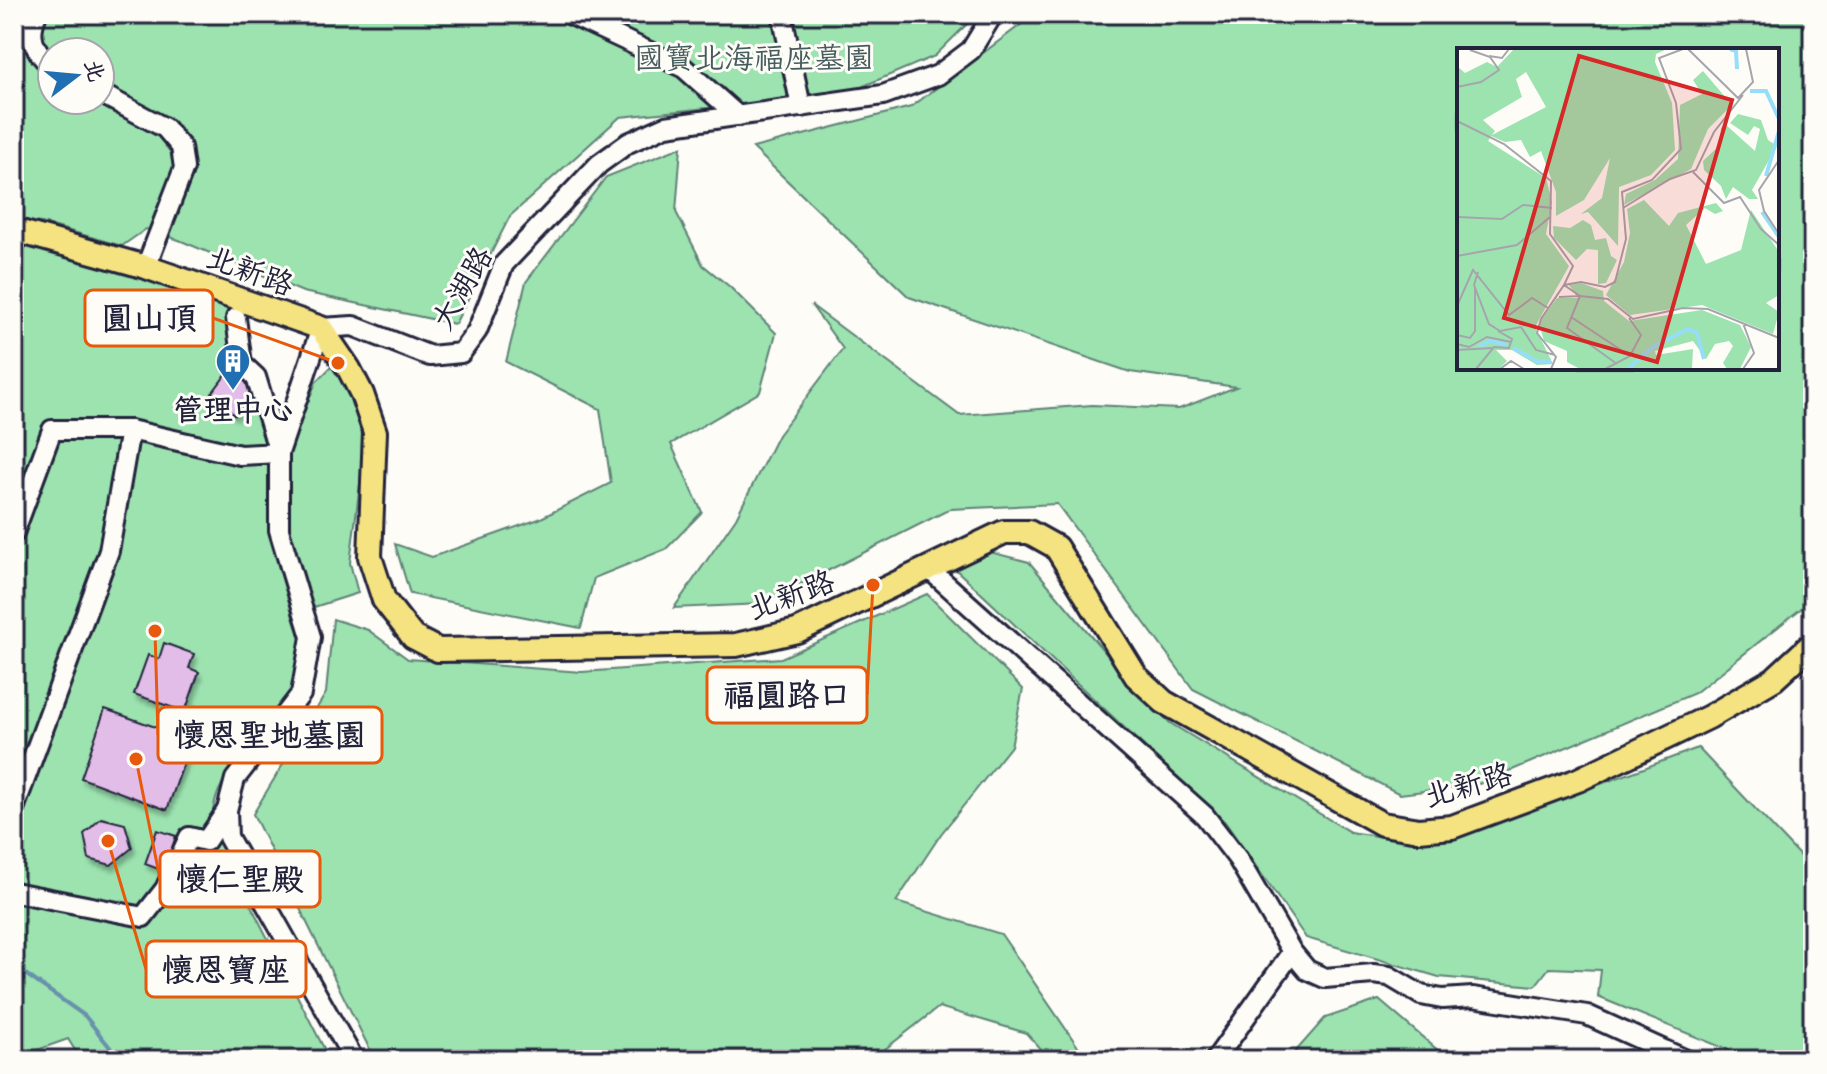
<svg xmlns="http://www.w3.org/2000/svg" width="1827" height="1074" font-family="Sriracha,'LXGW WenKai TC',sans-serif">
<defs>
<filter id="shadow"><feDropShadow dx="3" dy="5" stdDeviation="2" flood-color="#0004"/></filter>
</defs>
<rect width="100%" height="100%" fill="#fdfcf7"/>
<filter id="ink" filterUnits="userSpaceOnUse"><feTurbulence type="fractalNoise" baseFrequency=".0125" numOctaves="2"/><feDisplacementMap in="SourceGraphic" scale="16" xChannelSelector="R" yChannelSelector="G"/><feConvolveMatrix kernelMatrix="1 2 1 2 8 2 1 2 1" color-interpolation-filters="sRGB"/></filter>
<g filter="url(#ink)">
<g fill="#9ce3b0" stroke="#5f8276" stroke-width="2" fill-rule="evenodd">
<path d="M14,14H897L898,18L899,14H977L935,56L835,98L797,103L737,105L620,117L510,216L455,324L303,292L179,240L146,229L122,246L42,223L14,221ZM52,52H100V100H52Z"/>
<path d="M1035,14H1813V599L1695,693L1479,784L1400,794L1193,689L1057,504L950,509L762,604L674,608L736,518L778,435L843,349L811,305L959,415L1092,405L1179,409L1236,387L1130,372L909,297L753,148L911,107ZM1459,50H1777V368H1459Z"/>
<polygon points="681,147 676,212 703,265 730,287 776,333 760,392 671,444 702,512 666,549 594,578 581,628 410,594 395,544 432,557 539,519 611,483 600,409 506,362 526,282 606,177"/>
<path d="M14,237H30L226,305L239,372L250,379L266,443L291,445L316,382L335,363L360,407L366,436L350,563L358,593L292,614C295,625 302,639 302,650C299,717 223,751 213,810C212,819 216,832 218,841L330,1060H81L68,1039L37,1050L43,1060H14Z"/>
<polygon points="986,551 1029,562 1119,669 1170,723 1350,832 1395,839 1487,826 1698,748 1813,870 1813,1060 1753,1060 1598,997 1601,970 1549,968 1535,986 1439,977 1306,938 1225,822 951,565"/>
<polygon points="927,594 1023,689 1011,746 941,834 896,902 1001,934 1087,1060 1050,1060 1026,1033 939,1007 871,1060 375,1060 253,814 326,693 333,619 368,630 408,659 582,672 781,658"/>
<polygon points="1379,1000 1440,1052 1466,1060 1288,1060 1325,1018"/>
<polygon points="1630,1049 1638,1060 1578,1060"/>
</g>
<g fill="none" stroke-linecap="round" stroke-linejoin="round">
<polyline stroke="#6892ac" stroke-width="4" points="14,966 85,1016 120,1060"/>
</g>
<g fill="#e1bde8" stroke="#22223b" stroke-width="2" filter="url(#shadow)">
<polygon points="230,369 256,388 235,415 210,396"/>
<polygon points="164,643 194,654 189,668 199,672 185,712 134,694 148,655 159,659"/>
<polygon points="105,709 192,740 167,810 81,778"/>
<polygon points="101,818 125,824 132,848 111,865 89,859 84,834"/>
<polygon points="157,830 176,836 164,871 145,864"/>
</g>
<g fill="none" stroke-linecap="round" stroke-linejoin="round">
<g stroke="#22223b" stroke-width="24">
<g id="minor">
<path d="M37,14C26,39 35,49 52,68"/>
<polyline points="569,14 684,68 738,116"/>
<polyline points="782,14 801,107"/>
<polyline points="100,93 165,128 181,147 184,168 146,267"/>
<polyline points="14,533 52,430 130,430 240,455 279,453 256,377 242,364 236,318"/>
<polyline points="929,569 1205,816 1238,859 1292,952 1307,970 1325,978 1373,974 1389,976 1421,995 1442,999 1473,997 1587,1015 1686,1060"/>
<polyline points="14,809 109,551 130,430"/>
<polyline points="14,892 143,917 165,889 189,837 206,841 227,810"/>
<polyline points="354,1060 228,837 227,810 235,779 301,694 311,637 279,530 279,453 321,328 353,326 430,356 461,353 477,331 504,264 599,164 628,143 666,126 883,95 938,75 971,50 993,14"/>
<polyline points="1215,1060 1292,952"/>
</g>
</g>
<g stroke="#22223b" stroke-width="28">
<polyline id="major" points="14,230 146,267 321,328 349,369 362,394 375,432 370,557 384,600 413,637 438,650 736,645 797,631 1004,532 1029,532 1056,547 1136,676 1164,702 1382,824 1419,830 1452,827 1578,780 1709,717 1774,679 1813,643"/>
</g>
<use href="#minor" stroke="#fdfcf7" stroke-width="18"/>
<use href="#major" stroke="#f5e382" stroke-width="22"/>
</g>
</g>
<defs>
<g id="building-pin" transform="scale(1.8)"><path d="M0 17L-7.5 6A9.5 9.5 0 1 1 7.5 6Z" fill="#1f6fb2" stroke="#fdfcf7"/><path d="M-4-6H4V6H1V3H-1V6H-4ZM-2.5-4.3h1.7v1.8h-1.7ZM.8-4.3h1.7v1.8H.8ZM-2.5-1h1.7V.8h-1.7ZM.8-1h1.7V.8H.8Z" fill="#fff"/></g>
</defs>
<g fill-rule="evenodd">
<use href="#building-pin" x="233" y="361"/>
</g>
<g text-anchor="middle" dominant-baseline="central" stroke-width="6" stroke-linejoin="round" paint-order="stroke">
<g font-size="30" fill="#475c5e" stroke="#fdfcf7">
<text x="754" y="58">國寶北海福座墓園</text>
</g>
<g font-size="30" fill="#22223b" stroke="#fdfcf7">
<text transform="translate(250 271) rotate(20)">北新路</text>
<text transform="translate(462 288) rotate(-60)">大湖路</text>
<text transform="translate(791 595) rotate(-20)">北新路</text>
<text transform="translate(1468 785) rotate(-16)">北新路</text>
</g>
<g font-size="30" font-weight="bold" fill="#22223b" stroke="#fdfcf7">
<text x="233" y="410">管理中心</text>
</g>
</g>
<g transform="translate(1457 48)">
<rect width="322" height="322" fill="#fdfcf7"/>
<path d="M57,1H210L199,6L198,14L215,55L218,102L194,127L162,139L161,198L131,164L124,166L145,150L153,110L127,152L99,168V144L84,103L73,109L64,92L48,94L34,88L31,93L89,130L95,154L89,186L112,218L78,279L96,316L80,317L55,302H39L50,313L42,321H0V18L8,25L30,14L40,19ZM69,24L89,59L35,87L38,83L26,72L65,49L59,31ZM246,23L275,57L251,81L234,121L167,157L169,146L198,132L221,111L223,57L245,46L236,32ZM281,66L304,72L311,92L320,98L295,142L301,151H292L276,139L269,151L264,138L247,122L246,113L263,97L264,80L269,77L298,103L303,81L297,78L291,87L273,75ZM187,152L212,178L221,165L259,155L266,163L258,166L248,160L229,177L249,216L284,202L294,162L322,204V247L309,255L322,264L316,286L245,257L173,267L149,247L167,214L173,185L170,161ZM126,172L134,177L138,192L149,190L154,208L160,212L149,235L141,236V202L130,201L119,212L97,190L96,178L113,180ZM124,235L146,243L147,253L172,273L245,262L283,277L294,299L283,321H270L266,315L276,298L272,293L258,296L249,311L236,293L198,303L199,307L236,301L235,321H123L110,314V303L87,293L82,275L100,250H121L112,237Z" fill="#9ce3b0" fill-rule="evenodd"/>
<path fill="none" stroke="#96ddf8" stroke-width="4" d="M273,1L279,3L280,21M293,43H309L322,71M309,128L322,83M305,164L322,189M22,298L34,293L50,297M56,300L82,314L94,313M171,321L196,299L231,281L240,285L247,311"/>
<path fill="none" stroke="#a5a5ac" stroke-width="2" d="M231,1L281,50L296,34L289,1M32,8L45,10L52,1M0,39L24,34L42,22L33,9L13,2M0,73L47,96L94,133L93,186L116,218L107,237L123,248L151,251L176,271L226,260L251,261L322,290M322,112L302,142L307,163L322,186M236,124L267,155L283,149L304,181L322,197M166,160L213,131L239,122L257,84L286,47M0,169L45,171L66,157L95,160M0,208L60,197L93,169M21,224L17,237L32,276L43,283L64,279L79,302L98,307M102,249L123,248L110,280L160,316M0,258L16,222L52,267L75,250L91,260M114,269L173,308M0,287L13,290L18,283V240M0,296L12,299L30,289L54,294M0,302L35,300M19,321L37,299L52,300L55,291L41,283M43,321L54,313L67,321M94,321L99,309L80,285L84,271L107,237L124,234L148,239L158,234L169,191L165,144L195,132L224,101L219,55L202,10L226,1M148,321L173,308L184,287L172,270M286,321L297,305L286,275"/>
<path fill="#d62828" fill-opacity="0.15" stroke="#d62828" stroke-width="4" d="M122,8L275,52L200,314L47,270Z"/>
<rect width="322" height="322" fill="none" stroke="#22223b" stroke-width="4"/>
</g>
<path fill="none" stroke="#e8590c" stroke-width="3" d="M338 363L213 318M873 585L867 695M155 631L158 735M136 759L160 879M108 841L146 969"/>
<g fill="#e8590c" stroke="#fdfcf7" stroke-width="3">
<circle cx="338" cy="363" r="8"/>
<circle cx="873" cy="585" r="8"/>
<circle cx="155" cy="631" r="8"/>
<circle cx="136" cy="759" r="8"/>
<circle cx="108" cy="841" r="8"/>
</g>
<g fill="#fdfcf7" stroke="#e8590c" stroke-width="3">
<rect x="85" y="290" width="128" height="56" rx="8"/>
<rect x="707" y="667" width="160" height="56" rx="8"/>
<rect x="158" y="707" width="224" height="56" rx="8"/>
<rect x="160" y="851" width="160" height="56" rx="8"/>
<rect x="146" y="941" width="160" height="56" rx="8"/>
</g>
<g font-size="32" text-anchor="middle" font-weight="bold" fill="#22223b">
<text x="149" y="329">圓山頂</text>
<text x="787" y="706">福圓路口</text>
<text x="270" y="746">懷恩聖地墓園</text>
<text x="240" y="890">懷仁聖殿</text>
<text x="226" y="981">懷恩寶座</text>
</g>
<rect width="1827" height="1074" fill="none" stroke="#fdfcf7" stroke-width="48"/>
<rect x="24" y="24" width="1779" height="1026" fill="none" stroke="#22223b" stroke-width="3" filter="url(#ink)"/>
<g transform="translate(76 76) rotate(74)"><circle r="38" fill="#fdfcf7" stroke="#a5a5ac" stroke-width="2"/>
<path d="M0-6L14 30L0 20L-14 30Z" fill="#1f6fb2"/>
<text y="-12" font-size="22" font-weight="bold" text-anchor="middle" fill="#22223b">北</text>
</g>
</svg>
